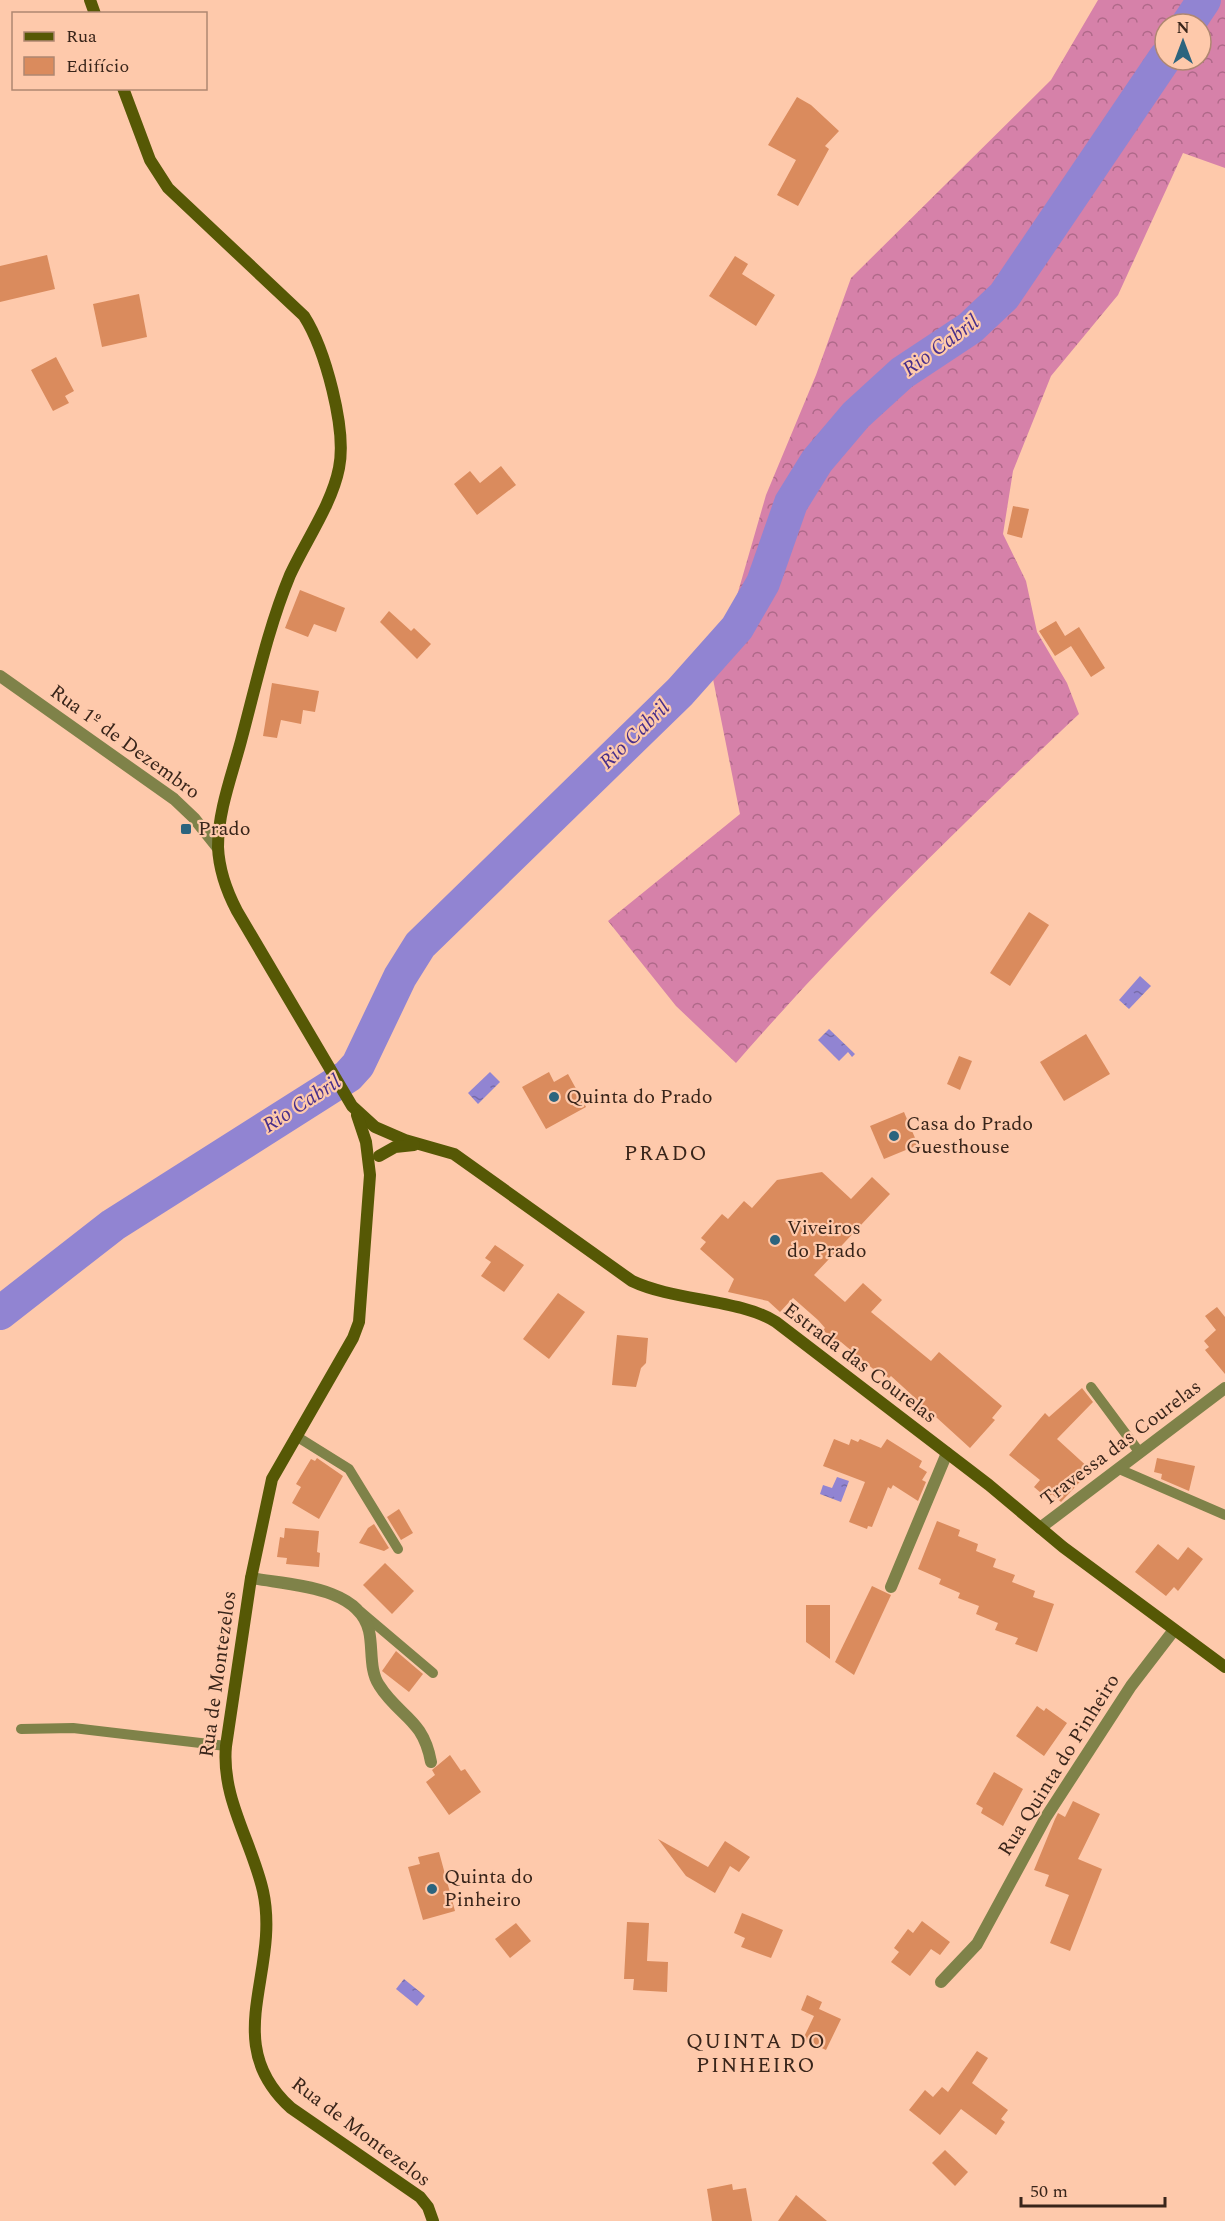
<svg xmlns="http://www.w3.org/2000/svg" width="1225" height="2221" font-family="Spectral,serif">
<defs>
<pattern id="forest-crowns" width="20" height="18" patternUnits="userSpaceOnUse" patternTransform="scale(1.5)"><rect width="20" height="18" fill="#d681a9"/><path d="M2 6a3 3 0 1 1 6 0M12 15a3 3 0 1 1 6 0" fill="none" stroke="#af6989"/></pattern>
<pattern id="water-ripples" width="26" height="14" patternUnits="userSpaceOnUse" patternTransform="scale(1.5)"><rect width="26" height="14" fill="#9184d2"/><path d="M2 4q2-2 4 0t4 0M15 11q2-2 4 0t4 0" fill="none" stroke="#776caa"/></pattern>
</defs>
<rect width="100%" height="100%" fill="#fec9ab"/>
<path fill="url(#forest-crowns)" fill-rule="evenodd" d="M1098,0H1225V168L1183,153L1118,295L1051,376L1013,471L1003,534L1026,581L1037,632L1067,683L1079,714C961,825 843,940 736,1063L676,1006L608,921L740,814L713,679L766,495L816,375L851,278L1051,80ZM1165,24H1201V60H1165Z"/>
<g fill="url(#water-ripples)">
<polygon points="1140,976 1151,986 1129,1009 1119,1000"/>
<polygon points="829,1029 855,1054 852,1057 848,1052 839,1061 818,1040"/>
<polygon points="490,1072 500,1082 478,1104 468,1093"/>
<polygon points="837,1477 849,1481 841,1502 820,1494 823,1485 832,1488"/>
<polygon points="404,1979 425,1996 417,2006 396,1989"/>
</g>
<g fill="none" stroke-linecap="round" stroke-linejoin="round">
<g stroke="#9184d2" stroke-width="34">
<polyline points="1188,24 1204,0"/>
<polyline points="0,1313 113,1225 348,1076 358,1065 400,977 420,945 680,692 737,628 763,583 791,503 817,461 856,415 902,373 970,328 1004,296 1165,58"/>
</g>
</g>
<g fill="#da8b5d">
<polygon points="797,97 811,105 839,131 825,146 829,149 798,206 777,195 796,160 768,145"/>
<polygon points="47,255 55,289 0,302 0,266"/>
<polygon points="735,256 748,264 742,274 775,295 756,326 709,296"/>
<polygon points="139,294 147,337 102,347 93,304"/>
<polygon points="56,357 74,391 65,396 69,403 53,411 31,370"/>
<polygon points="501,466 516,485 477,515 454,484 470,471 480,483"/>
<polygon points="1013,506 1029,509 1022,538 1007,534"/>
<polygon points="300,590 345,608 336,632 314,624 308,637 285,628"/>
<polygon points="389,611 411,631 414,628 431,644 417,659 380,622"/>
<polygon points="1056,621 1065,636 1079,627 1105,668 1091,677 1071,646 1055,656 1039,631"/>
<polygon points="272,683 319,691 315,712 303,710 301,724 281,720 277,738 263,736"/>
<polygon points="1029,912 1049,925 1010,986 990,973"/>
<polygon points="1086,1034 1110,1074 1064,1101 1040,1062"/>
<polygon points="959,1056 972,1061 960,1090 947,1084"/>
<polygon points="549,1072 554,1082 568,1074 586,1107 546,1129 522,1087"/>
<polygon points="904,1112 918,1145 884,1159 870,1126"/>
<polygon points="822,1172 851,1199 872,1177 890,1194 814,1275 845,1302 863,1283 882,1300 871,1312 931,1361 939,1352 1002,1406 992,1418 995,1420 970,1448 891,1376 889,1378 879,1371 878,1373 841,1342 839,1345 823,1330 825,1328 818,1320 793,1298 780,1312 768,1301 728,1292 734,1279 700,1249 706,1242 701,1238 722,1214 728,1219 744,1201 752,1208 777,1180"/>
<polygon points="495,1245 524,1265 504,1292 481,1276 491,1262 485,1258"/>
<polygon points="558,1293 585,1312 549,1359 523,1339"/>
<polygon points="1217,1307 1225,1317 1225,1374 1205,1350 1209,1347 1204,1341 1216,1330 1205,1316"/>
<polygon points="617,1335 648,1338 646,1363 641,1368 636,1387 612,1385"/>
<polygon points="1082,1388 1093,1402 1057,1439 1091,1470 1061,1502 1052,1494 1048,1499 1034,1487 1040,1480 1009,1455 1045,1413 1049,1417"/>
<polygon points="834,1439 849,1445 851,1439 858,1442 860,1439 881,1448 887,1439 922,1461 919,1467 927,1472 922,1480 926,1482 918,1501 893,1485 891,1489 888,1487 872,1527 868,1526 867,1529 849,1522 865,1482 823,1466"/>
<polygon points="317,1458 343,1476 319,1519 292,1503 301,1487 296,1484 311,1459 315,1461"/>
<polygon points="1157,1458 1195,1466 1189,1491 1161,1479 1162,1474 1154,1472"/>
<polygon points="399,1509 413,1533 401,1540 387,1517"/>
<polygon points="937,1521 960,1530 958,1536 978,1544 976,1551 996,1559 993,1567 1015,1575 1012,1582 1035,1591 1033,1597 1054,1604 1037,1652 1015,1644 1018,1638 995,1630 998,1623 976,1614 979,1606 958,1598 960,1593 939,1584 941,1579 918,1569"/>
<polygon points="374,1524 389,1548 384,1551 359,1543 368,1528"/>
<polygon points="285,1528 319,1531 317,1552 320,1553 319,1567 286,1564 287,1558 277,1557 280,1537 284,1538"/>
<polygon points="1158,1544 1178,1560 1188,1547 1203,1559 1178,1591 1174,1587 1166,1596 1135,1572"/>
<polygon points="385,1563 414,1591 392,1614 363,1585"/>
<polygon points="872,1586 891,1595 854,1675 835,1662"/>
<polygon points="806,1605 830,1605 830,1659 806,1642"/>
<polygon points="396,1651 423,1674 409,1692 382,1671"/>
<polygon points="1037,1706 1044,1711 1046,1708 1067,1723 1044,1756 1016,1736"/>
<polygon points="450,1755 461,1771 465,1769 481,1792 449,1815 426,1782 435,1775 432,1770"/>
<polygon points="994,1772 1023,1789 1003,1826 981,1813 983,1808 976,1804"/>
<polygon points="1073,1801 1100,1814 1078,1859 1102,1869 1070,1951 1050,1943 1069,1895 1045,1886 1049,1875 1034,1870 1055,1819 1058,1813 1065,1817"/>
<polygon points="658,1839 708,1867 725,1841 750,1857 739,1872 730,1866 715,1893 686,1876"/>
<polygon points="439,1852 455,1911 423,1920 408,1867 420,1864 418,1857"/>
<polygon points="742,1913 783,1930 771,1958 741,1947 745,1938 734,1933"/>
<polygon points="922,1921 950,1942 940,1955 931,1949 910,1976 891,1962 899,1952 894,1948 908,1929 913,1933"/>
<polygon points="627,1922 649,1923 647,1961 668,1962 667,1992 633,1990 634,1979 624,1979"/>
<polygon points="516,1923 531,1941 510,1958 495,1939"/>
<polygon points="807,1995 822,2002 819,2009 841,2019 826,2050 803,2039 814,2016 801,2010"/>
<polygon points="977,2051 988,2058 972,2083 1008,2110 1001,2119 1005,2122 996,2135 961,2109 940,2135 909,2110 925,2090 933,2097 942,2087 948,2092"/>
<polygon points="945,2150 968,2172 955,2186 932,2163"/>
<polygon points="732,2184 733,2190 746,2188 752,2221 712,2221 707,2189"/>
<polygon points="796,2195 827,2221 778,2221"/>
</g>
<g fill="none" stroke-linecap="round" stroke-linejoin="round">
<g stroke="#7f8249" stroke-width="10">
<polyline points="1091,1387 1140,1453"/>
<polyline points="296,1436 349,1469 398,1549"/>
<polyline points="1119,1469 1225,1515"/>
<polyline points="361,1612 433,1673"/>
<polyline points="21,1729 73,1728 226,1746"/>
</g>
<g stroke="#7f8249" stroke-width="12">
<polyline points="0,676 174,799 194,818 218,848"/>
<polyline points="1040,1528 1225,1388"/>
<path d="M251,1578C289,1585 359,1586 369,1631C373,1648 369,1670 379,1685C399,1717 423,1718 431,1762"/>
<polyline points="891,1587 947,1453"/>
<polyline points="941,1982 977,1944 1046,1817 1131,1686 1174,1630"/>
</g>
<g stroke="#565805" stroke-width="12">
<polyline points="90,0 95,14"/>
<path d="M123,88L150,160L168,188L304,316C325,349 347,429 339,468C332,504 305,542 290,575C268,628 256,685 241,741C232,775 218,811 218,847C219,870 226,890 237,911L352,1106L375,1127L405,1140L454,1154L632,1281C674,1301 740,1299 776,1322L989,1485L1063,1547L1225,1667"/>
<path d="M357,1115L366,1142L370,1175L359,1322L353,1338L272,1479L251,1578L226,1746C221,1798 252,1842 263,1891C281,1973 218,2042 291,2108L420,2197L428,2207L433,2221"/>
<polyline points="379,1156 395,1147 414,1145"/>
</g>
</g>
<g fill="#2c647e" stroke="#fec9ab" stroke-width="2">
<rect x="180" y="823" width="12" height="12" rx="3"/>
<circle cx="554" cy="1097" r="6"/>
<circle cx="894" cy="1136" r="6"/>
<circle cx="775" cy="1240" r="6"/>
<circle cx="432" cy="1889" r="6"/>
</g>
<g text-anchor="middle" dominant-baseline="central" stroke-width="4.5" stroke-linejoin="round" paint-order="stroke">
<g font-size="20" fill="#39251a" stroke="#fec9ab">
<text transform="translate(125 742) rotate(36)">Rua 1º de Dezembro</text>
<text transform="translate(860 1363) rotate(37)">Estrada das Courelas</text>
<text transform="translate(1121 1443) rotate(-37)">Travessa das Courelas</text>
<text transform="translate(218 1674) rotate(-82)">Rua de Montezelos</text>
<text transform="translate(1059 1765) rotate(-58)">Rua Quinta do Pinheiro</text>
<text transform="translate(361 2132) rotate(37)">Rua de Montezelos</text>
</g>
<g font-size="20" fill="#39251a" stroke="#fec9ab" text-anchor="start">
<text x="198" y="829">Prado</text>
<text x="566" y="1097">Quinta do Prado</text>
<text x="906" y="1124">Casa do Prado<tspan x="906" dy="23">Guesthouse</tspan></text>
<text x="787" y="1228">Viveiros<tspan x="787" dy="23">do Prado</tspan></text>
<text x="444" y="1877">Quinta do<tspan x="444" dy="23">Pinheiro</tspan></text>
</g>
<g font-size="21" font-style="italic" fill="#482f8a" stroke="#fec9ab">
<text transform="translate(941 346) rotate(-36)">Rio Cabril</text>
<text transform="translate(635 735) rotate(-44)">Rio Cabril</text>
<text transform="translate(302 1104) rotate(-33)">Rio Cabril</text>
</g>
<g font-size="21" letter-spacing="1.5" fill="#39251a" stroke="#fec9ab">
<text x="666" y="1154">PRADO</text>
<text x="756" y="2042">QUINTA DO<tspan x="756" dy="24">PINHEIRO</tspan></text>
</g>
</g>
<rect x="12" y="12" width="195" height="78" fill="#fec9ab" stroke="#af8771" stroke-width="1.5"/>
<rect x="24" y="32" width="30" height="9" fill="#565805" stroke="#af8771" stroke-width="1.5"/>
<text x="66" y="42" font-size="18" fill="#39251a">Rua</text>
<rect x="24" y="57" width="30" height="18" fill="#da8b5d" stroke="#af8771" stroke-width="1.5"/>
<text x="66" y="72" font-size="18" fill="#39251a">Edifício</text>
<g transform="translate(1183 42)"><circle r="28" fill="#fec9ab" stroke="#af8771" stroke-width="1.5"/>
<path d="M0-4.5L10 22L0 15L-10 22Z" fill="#2c647e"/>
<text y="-9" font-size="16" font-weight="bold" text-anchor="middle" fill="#39251a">N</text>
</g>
<path d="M1021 2197v9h144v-9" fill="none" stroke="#39251a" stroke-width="3"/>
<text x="1030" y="2197" font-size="18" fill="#39251a" stroke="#fec9ab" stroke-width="4.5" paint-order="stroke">50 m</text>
</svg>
